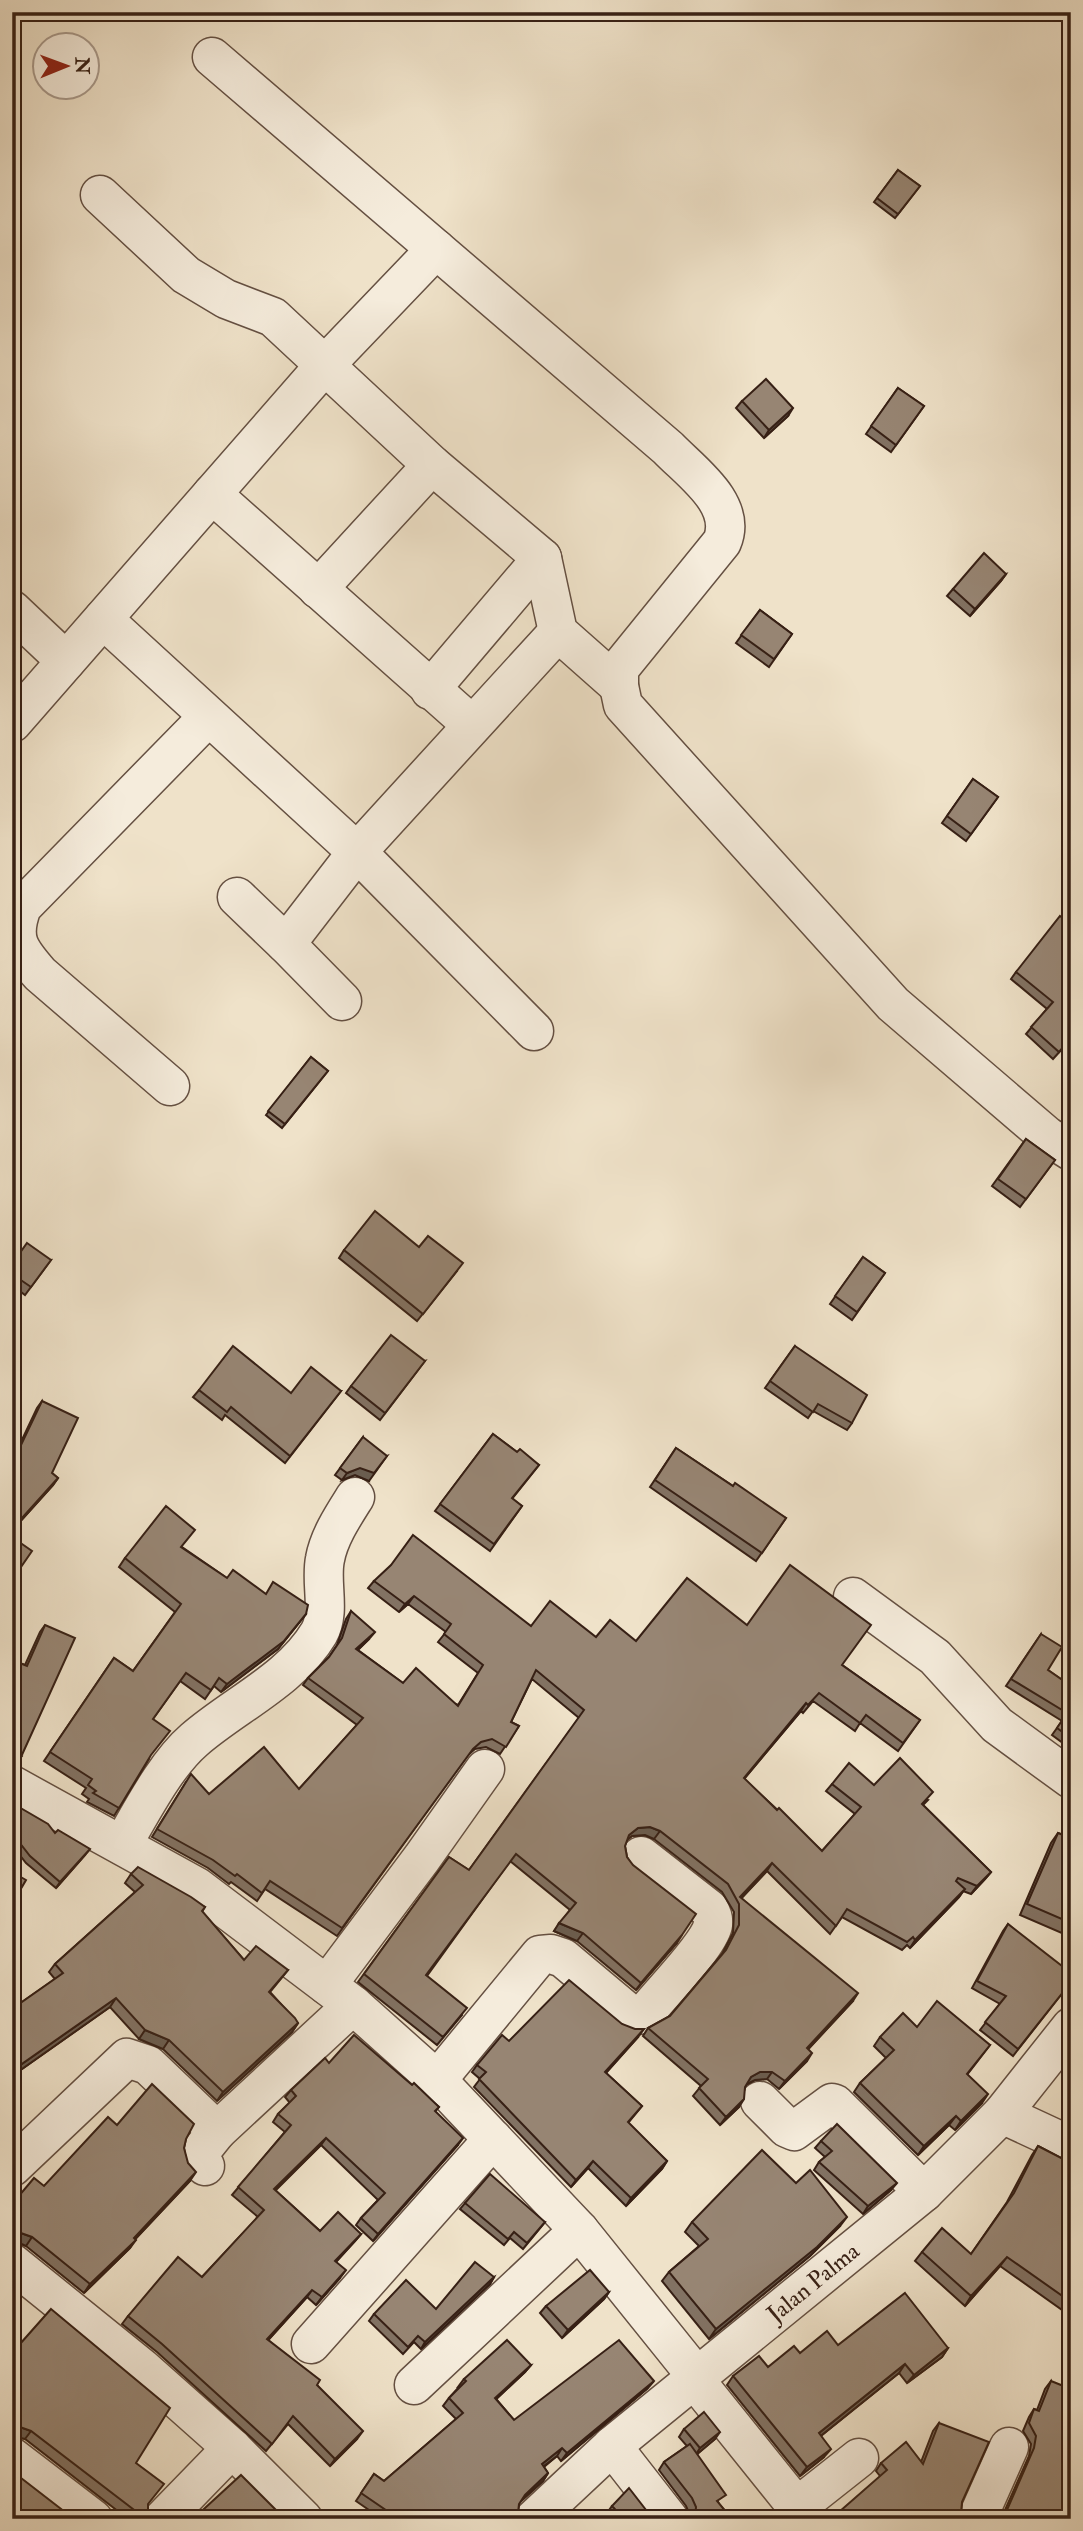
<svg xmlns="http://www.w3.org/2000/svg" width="1083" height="2531" font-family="'IM FELL Double Pica',serif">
<rect width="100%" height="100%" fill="#efe2c9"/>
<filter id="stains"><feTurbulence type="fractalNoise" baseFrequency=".00286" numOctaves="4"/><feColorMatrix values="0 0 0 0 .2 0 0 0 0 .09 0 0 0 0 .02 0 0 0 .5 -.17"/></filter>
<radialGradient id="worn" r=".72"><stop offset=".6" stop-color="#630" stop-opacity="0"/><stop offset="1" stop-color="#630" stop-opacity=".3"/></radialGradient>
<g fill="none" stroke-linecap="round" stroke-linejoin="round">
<g stroke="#655042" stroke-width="41">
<g id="minor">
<path d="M212,57L668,448C691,472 738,504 722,542L619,669V686L623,705L893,1004L1047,1136L1071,1151"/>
<polyline points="100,195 186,275 226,299 273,317 432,465 542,558 558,632 619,686"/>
<polyline points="212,494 472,725"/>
<polyline points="318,589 432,465"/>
<polyline points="12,610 66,661"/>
<polyline points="103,619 357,852 534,1031"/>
<polyline points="430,690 542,558"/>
<polyline points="12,723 324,366 436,249"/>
<polyline points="237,897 286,944"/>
<polyline points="342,1001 286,944 357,852 558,632"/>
<path d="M170,1086L40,974C19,950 10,939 22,907L208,717"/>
<polyline points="853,1597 935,1657 997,1725 1071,1779"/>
<polyline points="12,1785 197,1887 353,2005 437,2080 579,2230 698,2378"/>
<path d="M122,1845C141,1813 165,1765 194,1740C234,1705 291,1680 319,1633C331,1612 320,1582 325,1559C329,1537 343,1516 355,1497"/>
<polyline points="327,1985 422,1858 485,1769"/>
<path d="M437,2080L540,1955L551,1954L563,1958L631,2015H638L648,2010C663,1991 708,1946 713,1925C714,1920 712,1914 709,1909L641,1856"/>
<polyline points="760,2101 787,2128 794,2131 832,2103 835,2104 924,2192"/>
<polyline points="1002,2114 1071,2146"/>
<polyline points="205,2166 200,2159 201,2151 217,2131"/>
<polyline points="12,2167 127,2058 148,2065 217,2131 353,2005"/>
<polyline points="12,2263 142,2368 232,2448 303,2519"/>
<polyline points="311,2344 493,2139"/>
<polyline points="695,2380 797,2507 859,2458"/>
<polyline points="414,2385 579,2230"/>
<polyline points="612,2446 669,2519"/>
<polyline points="12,2457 93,2519"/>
<polyline points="163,2519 232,2448"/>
<path id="s1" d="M534,2519L612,2446L924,2192L1002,2114L1071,2027"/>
<polyline points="977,2519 1009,2447"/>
</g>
</g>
<use href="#minor" stroke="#f5ecdc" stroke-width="38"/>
</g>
<g fill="#827263" stroke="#372015" stroke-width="2">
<polygon points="898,170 920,186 895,218 874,202"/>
<polygon points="898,388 924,406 891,452 866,434"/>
<polygon points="742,401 788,416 764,438 736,408"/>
<polygon points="1006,574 1001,581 970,616 947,596 953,589"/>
<polygon points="760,610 792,634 769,667 736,643"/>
<polygon points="973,779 998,797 966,841 942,823"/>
<polygon points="1071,924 1071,945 1067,950 1071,953 1071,1039 1053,1059 1026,1034 1047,1009 1011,979 1016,972"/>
<polygon points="311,1057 328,1071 282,1128 266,1115"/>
<polygon points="1026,1139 1055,1160 1020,1207 992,1186"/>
<polygon points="419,1247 457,1271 417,1321 339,1258 344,1250"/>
<polygon points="863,1257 885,1273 852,1320 830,1304"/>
<polygon points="51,1260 25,1295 12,1285 12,1264"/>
<polygon points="795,1346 852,1423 847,1430 813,1411 808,1418 765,1388"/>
<polygon points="425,1361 380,1420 346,1393 351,1386"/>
<polygon points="199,1390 291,1393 341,1391 285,1463 225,1415 222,1420 193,1397"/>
<polygon points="42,1401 52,1473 58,1478 53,1485 17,1525 12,1520 12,1439 20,1444 37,1408"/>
<polygon points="493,1434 517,1452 539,1465 512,1499 522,1506 490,1551 435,1511"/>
<polygon points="363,1437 369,1481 355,1475 342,1480 335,1475"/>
<polygon points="676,1448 733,1486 786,1518 756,1561 650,1487"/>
<polygon points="182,1547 227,1578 265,1594 306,1614 278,1649 221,1692 214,1686 205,1699 180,1681 153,1719 149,1759 114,1816 87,1802 89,1799 82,1794 86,1788 44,1761 114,1658 133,1671 175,1612 119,1567 125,1558"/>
<polygon points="374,1581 531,1626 596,1637 636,1641 747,1625 842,1665 920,1720 898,1751 860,1723 855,1731 813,1701 803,1713 801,1711 744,1779 822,1851 855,1814 826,1791 832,1784 874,1785 928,1800 923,1805 991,1872 985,1879 971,1894 963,1891 959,1897 910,1948 907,1945 902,1950 842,1917 830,1934 767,1871 741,1898 853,2001 808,2049 807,2061 779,2089 767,2079 755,2080 746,2085 739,2107 720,2125 693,2096 701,2086 643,2036 648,2028 670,2016 722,1954 733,1933 734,1912 722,1892 654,1839 645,1835 632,1836 627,1840 625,1846 627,1857 677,1943 636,1990 577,1941 554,1931 570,1910 510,1861 427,1976 462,2015 437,2045 358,1982 449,1857 469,1870 579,1718 532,1679 511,1722 519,1726 500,1754 486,1747 475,1749 467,1756 337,1936 265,1889 257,1901 231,1882 229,1884 208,1868 152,1837 186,1782 209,1794 299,1789 357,1725 303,1685 308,1678 329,1657 337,1645 346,1619 351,1611 369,1639 358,1650 403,1683 458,1705 478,1673 438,1642 446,1632 408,1604 399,1612 368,1588"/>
<polygon points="45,1625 21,1757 15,1764 12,1764 12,1660 25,1665 40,1632"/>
<polygon points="1041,1634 1048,1670 1071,1686 1071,1749 1052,1735 1062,1721 1006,1686"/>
<polygon points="12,1803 85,1855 56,1888 26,1863 12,1845"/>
<polygon points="1058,1833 1071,1838 1071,1937 1020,1915 1051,1843"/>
<polygon points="131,1874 205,1907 202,1912 244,1960 288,1970 270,1992 298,2023 292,2032 217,2101 163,2049 139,2039 110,2007 12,2076 12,2009 55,1979 49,1972 55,1964 135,1892 125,1883"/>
<polygon points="1008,1924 1071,1982 1013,2056 980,2030 1000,2004 972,1988 1003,1931"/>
<polygon points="622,2024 638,2037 606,2073 642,2106 628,2123 667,2161 662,2169 626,2206 588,2168 571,2187 474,2087 480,2079 472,2072 477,2065 509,2041"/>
<polygon points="917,2027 990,2045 967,2075 982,2103 955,2130 949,2125 918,2155 854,2092 860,2083 886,2058 874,2046 880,2037"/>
<polygon points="329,2063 412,2085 439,2107 435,2112 458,2145 373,2241 356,2225 361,2218 378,2200 321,2145 275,2190 320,2231 361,2234 355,2241 336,2262 340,2278 316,2305 307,2297 268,2340 317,2385 357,2439 330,2466 288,2424 266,2451 157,2352 122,2324 128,2316 202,2277 258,2217 232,2195 285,2132 273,2122 278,2114 290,2103 285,2097 291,2090"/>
<polygon points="117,2125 186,2139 184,2148 190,2181 135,2239 130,2248 84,2293 26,2246 15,2241 44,2186"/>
<polygon points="821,2141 891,2190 863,2214 814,2170 819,2162 825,2157 815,2148"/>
<polygon points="1038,2146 1071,2163 1071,2303 1065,2312 1000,2266 965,2306 915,2261 922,2252 971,2254 1007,2202 1032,2155"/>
<polygon points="796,2183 840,2226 810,2256 709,2339 662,2281 669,2272 699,2246 685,2232 692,2222"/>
<polygon points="465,2203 545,2222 523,2249 510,2238 504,2245 460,2209"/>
<polygon points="494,2277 490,2284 421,2349 414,2342 403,2354 369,2321 374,2314 436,2309"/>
<polygon points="609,2292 604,2299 562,2338 540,2313 546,2306"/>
<polygon points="838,2345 948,2348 942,2357 907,2383 899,2373 821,2436 824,2457 800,2476 727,2385 733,2376 768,2367 800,2353"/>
<polygon points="12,2353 136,2463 148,2505 148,2516 150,2519 128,2519 25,2439 12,2436"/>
<polygon points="531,2365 525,2372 496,2399 514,2420 648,2388 561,2461 557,2456 544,2467 548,2473 543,2481 520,2502 519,2504 518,2513 514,2519 382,2519 356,2501 374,2474 384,2481 456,2419 443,2406 449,2398 459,2387 458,2387 464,2379"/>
<polygon points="1051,2381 1071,2519 1001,2519 1029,2456 1031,2444 1023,2431 1029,2417 1034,2409 1037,2410 1045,2389"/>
<polygon points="939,2423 962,2502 961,2513 880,2476 876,2471 881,2463 921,2462 933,2431"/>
<polygon points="684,2429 715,2439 697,2454 719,2504 732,2519 690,2519 690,2515 686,2506 659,2470 664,2462 687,2446 679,2437"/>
<polygon points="612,2506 653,2519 612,2519 607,2513"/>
</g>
<g fill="#6a5d50" stroke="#372015" stroke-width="2">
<polygon points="793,408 788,416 764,438 769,430"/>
<polygon points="1006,574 1001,581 970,616 975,609"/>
<polygon points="387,1456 369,1481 355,1475 342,1480 347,1473"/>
<polygon points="58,1478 53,1485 17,1525 22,1518"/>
<polygon points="414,1596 408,1604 399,1612 405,1604"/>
<polygon points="306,1614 278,1649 221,1692 227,1684"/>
<polygon points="375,1632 369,1639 350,1657 356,1649"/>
<polygon points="806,1703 801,1711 738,1786 744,1778"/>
<polygon points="21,1757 15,1764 12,1764 12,1758"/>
<polygon points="650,1827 660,1831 654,1839 645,1835 632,1836 623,1843 629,1835 638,1828"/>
<polygon points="90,1849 85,1855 56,1888 60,1882"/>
<polygon points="772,1863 767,1871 738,1902 740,1897"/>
<polygon points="991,1872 985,1879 971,1894 977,1886"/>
<polygon points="965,1889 959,1897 910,1948 915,1940"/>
<polygon points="559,1923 583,1933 577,1941 554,1931"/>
<polygon points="682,1935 677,1943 636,1990 641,1983"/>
<polygon points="858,1993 853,2001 802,2056 807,2048"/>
<polygon points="116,1998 110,2007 12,2076 16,2068"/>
<polygon points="298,2023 292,2032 217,2101 223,2092"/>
<polygon points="644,2029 638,2037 600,2079 605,2072"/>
<polygon points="145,2030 169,2040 163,2049 139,2039"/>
<polygon points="812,2053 807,2061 779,2089 785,2081"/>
<polygon points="760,2072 772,2072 767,2079 755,2080 745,2085 751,2077"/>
<polygon points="988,2094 982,2103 955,2130 961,2121"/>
<polygon points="744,2099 739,2107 720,2125 726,2117"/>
<polygon points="956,2116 949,2125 918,2155 924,2146"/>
<polygon points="326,2138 321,2145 269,2197 274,2189"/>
<polygon points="463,2138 458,2145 373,2241 378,2234"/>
<polygon points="593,2161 588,2168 571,2187 576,2180"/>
<polygon points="667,2161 662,2169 626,2206 631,2198"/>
<polygon points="196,2172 190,2181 128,2247 134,2238"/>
<polygon points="897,2183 891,2190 863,2214 868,2206"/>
<polygon points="847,2217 840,2226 810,2256 709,2339 716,2329"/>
<polygon points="21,2233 32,2237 26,2246 15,2241 12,2242 12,2234"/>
<polygon points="361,2234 355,2241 329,2269 335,2261"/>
<polygon points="136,2240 130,2248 84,2293 90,2284"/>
<polygon points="1007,2257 1000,2266 965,2306 971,2296"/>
<polygon points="346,2270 340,2278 316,2305 322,2297"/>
<polygon points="494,2277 490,2284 421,2349 425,2342"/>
<polygon points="312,2290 307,2297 262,2347 267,2339"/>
<polygon points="609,2292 604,2299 562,2338 568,2330"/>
<polygon points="948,2348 942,2357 907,2383 914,2375"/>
<polygon points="905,2364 899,2373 813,2442 819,2433"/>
<polygon points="531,2365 525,2372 489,2406 495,2398"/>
<polygon points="654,2381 648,2388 561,2461 567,2453"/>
<polygon points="20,2427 31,2431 25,2439 12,2436 12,2428"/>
<polygon points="363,2431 357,2439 330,2466 335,2459"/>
<polygon points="720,2432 715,2439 695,2456 700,2448"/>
<polygon points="562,2448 557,2456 536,2472 542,2464"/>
<polygon points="831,2449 824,2457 800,2476 807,2467"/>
<polygon points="548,2473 543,2481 519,2503 525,2495"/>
</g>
<g fill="#978573" stroke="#372015" stroke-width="2">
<polygon points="898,170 920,186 898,214 877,198"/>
<polygon points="766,379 793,408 769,430 742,401"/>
<polygon points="898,388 924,406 896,445 871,426"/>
<polygon points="984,553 1006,574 975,609 953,589"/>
<polygon points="760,610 792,634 774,659 741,635"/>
<polygon points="973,779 998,797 971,834 947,816"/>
<polygon points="1060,916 1071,924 1071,944 1067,949 1071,953 1071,1038 1059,1052 1031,1027 1053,1002 1016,972"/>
<polygon points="311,1057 328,1071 285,1124 268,1111"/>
<polygon points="1026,1139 1055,1160 1026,1199 998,1179"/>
<polygon points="375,1211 419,1247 428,1236 463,1263 423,1314 344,1250"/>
<polygon points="27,1243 51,1260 31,1287 12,1274 12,1264"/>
<polygon points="863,1257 885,1273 857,1312 835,1296"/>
<polygon points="391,1335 425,1361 385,1413 351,1386"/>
<polygon points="233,1346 291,1393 311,1367 341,1391 290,1456 231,1407 227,1412 199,1390"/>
<polygon points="795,1346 867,1395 852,1423 818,1404 813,1412 770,1381"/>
<polygon points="42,1401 78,1418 52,1473 58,1478 22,1518 12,1509 12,1439 21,1445"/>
<polygon points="493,1434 517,1452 520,1449 539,1465 512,1498 522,1506 494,1544 440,1504"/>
<polygon points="363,1437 387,1456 374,1473 360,1468 347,1473 340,1468"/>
<polygon points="676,1448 733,1486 735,1483 786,1518 762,1553 655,1480"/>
<polygon points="166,1506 195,1530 181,1547 227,1578 233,1570 266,1594 273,1582 308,1605 306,1614 284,1641 227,1684 219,1678 211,1690 186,1673 153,1719 170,1731 151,1755 119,1808 93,1793 96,1791 88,1785 92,1779 50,1752 114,1658 133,1671 181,1604 125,1558"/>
<polygon points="413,1535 531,1626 550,1601 596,1637 610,1620 636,1641 687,1578 747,1625 790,1565 871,1625 842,1665 920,1720 903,1743 866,1715 860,1723 819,1693 808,1705 806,1703 744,1778 777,1810 779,1808 822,1851 861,1807 832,1784 849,1763 874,1785 900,1758 933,1792 922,1804 991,1872 977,1886 958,1878 956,1881 965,1889 915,1940 913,1937 907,1942 847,1909 836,1926 772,1863 740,1897 858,1993 807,2048 812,2053 785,2081 772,2072 760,2072 751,2077 745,2087 744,2099 726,2117 699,2088 708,2079 648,2028 670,2016 726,1950 739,1925 739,1904 728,1884 660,1831 650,1827 638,1828 629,1835 625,1846 627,1857 633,1865 696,1914 682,1935 641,1983 583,1933 559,1923 576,1903 516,1854 426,1975 467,2008 443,2037 364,1974 449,1857 469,1870 584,1710 536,1670 511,1722 519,1726 506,1747 492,1739 481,1742 473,1749 342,1928 270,1881 262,1893 237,1874 235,1876 213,1860 157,1829 191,1774 209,1794 264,1747 299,1789 363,1718 308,1678 329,1657 342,1638 351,1611 375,1632 356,1649 403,1683 416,1668 458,1706 483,1665 444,1634 451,1624 414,1596 405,1604 374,1581 391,1565"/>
<polygon points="12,1537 32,1551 12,1580"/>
<polygon points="45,1625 75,1638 21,1757 12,1758 12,1712 19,1705 12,1702 13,1696 12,1696 12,1660 27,1666"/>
<polygon points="1041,1634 1062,1647 1048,1670 1071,1686 1071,1738 1057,1728 1067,1713 1011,1679"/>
<polygon points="12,1803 48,1824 55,1833 58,1830 90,1849 60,1882 30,1856 12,1833"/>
<polygon points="1058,1833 1071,1838 1071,1923 1027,1904"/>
<polygon points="138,1867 191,1897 205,1907 202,1911 244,1960 256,1946 288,1970 269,1992 295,2018 298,2023 223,2092 169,2040 145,2030 116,1998 16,2068 12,2062 12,2009 63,1973 55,1964 143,1885 131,1874"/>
<polygon points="12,1872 26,1880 12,1904"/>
<polygon points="1008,1924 1071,1973 1071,1982 1018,2049 985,2022 1006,1996 977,1981"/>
<polygon points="569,1980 622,2024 635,2029 644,2029 605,2072 642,2106 628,2122 667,2161 631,2198 593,2161 576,2180 479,2079 486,2072 477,2065 502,2035 509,2041"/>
<polygon points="937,2001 990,2045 967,2074 988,2094 961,2121 956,2116 924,2146 860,2083 894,2050 880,2037 903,2013 917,2027"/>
<polygon points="354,2035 412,2085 414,2083 439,2107 435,2111 463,2138 378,2234 361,2218 385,2193 326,2138 274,2189 320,2231 338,2212 361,2234 335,2261 346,2270 322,2297 312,2290 267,2339 320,2380 317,2385 363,2431 335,2459 293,2416 272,2444 162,2344 128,2316 178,2257 202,2277 264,2210 238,2187 291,2125 278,2114 296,2096 291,2090 325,2058 329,2063"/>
<polygon points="152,2084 194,2124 186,2139 184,2148 188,2163 196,2172 134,2238 136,2240 90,2284 32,2237 21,2233 12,2234 12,2204 34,2178 44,2186 108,2117 117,2125"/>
<polygon points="837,2124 897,2183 868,2206 819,2162 832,2151 821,2141"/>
<polygon points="1038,2146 1071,2163 1071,2302 1007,2257 971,2296 922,2252 942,2228 971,2254 1014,2193"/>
<polygon points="762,2150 796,2183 810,2170 847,2217 817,2247 716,2329 669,2272 708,2239 692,2222"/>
<polygon points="490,2174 545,2222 527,2243 514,2232 508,2239 465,2203"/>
<polygon points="475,2262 494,2277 425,2342 418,2336 408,2347 374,2314 406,2280 436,2309"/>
<polygon points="590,2270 609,2292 568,2330 546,2306"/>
<polygon points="905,2293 948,2348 914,2375 905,2364 819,2433 831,2449 807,2467 733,2376 759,2356 768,2367 794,2346 800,2353 827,2331 838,2345"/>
<polygon points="51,2309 170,2408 136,2463 164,2484 148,2504 148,2516 150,2519 146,2519 31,2431 20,2427 12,2428 12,2353"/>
<polygon points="507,2340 531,2365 495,2398 514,2420 619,2340 654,2381 567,2453 562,2448 542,2464 548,2473 525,2495 519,2504 518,2513 511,2519 399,2519 361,2493 374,2474 384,2481 463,2413 449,2398 466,2381 464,2379"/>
<polygon points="1051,2381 1071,2389 1071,2519 1023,2519 1025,2514 1018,2519 1003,2519 1034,2448 1036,2436 1029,2423 1034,2409 1039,2411"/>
<polygon points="704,2412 720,2432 700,2448 684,2429"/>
<polygon points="939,2423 989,2442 962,2502 961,2513 963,2519 831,2519 887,2470 881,2463 906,2442 923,2464"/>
<polygon points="690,2444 726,2495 717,2501 732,2519 695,2519 696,2507 692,2498 664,2462"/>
<polygon points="12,2471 74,2519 19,2519 12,2513"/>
<polygon points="241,2475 285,2519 193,2519"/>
<polygon points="629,2488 653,2519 624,2519 612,2506"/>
</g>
<g text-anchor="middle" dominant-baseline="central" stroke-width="6" stroke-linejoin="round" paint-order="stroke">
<g font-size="24" fill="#372015" stroke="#f5ecdc">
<text stroke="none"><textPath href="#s1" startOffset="366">Jalan Palma</textPath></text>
</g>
</g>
<rect width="1083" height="2531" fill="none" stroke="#efe2c9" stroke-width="42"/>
<rect x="14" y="14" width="1055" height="2503" fill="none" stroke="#372015" stroke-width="3.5"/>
<rect x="21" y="21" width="1041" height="2489" fill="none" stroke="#372015" stroke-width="2"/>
<g transform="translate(66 66) rotate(89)"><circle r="33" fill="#f5ecdc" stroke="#a99a8c" stroke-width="2"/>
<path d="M0-5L12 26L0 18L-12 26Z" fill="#8f2418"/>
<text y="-10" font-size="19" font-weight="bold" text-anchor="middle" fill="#372015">N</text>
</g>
<rect width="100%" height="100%" filter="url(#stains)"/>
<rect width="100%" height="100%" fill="url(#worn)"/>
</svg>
